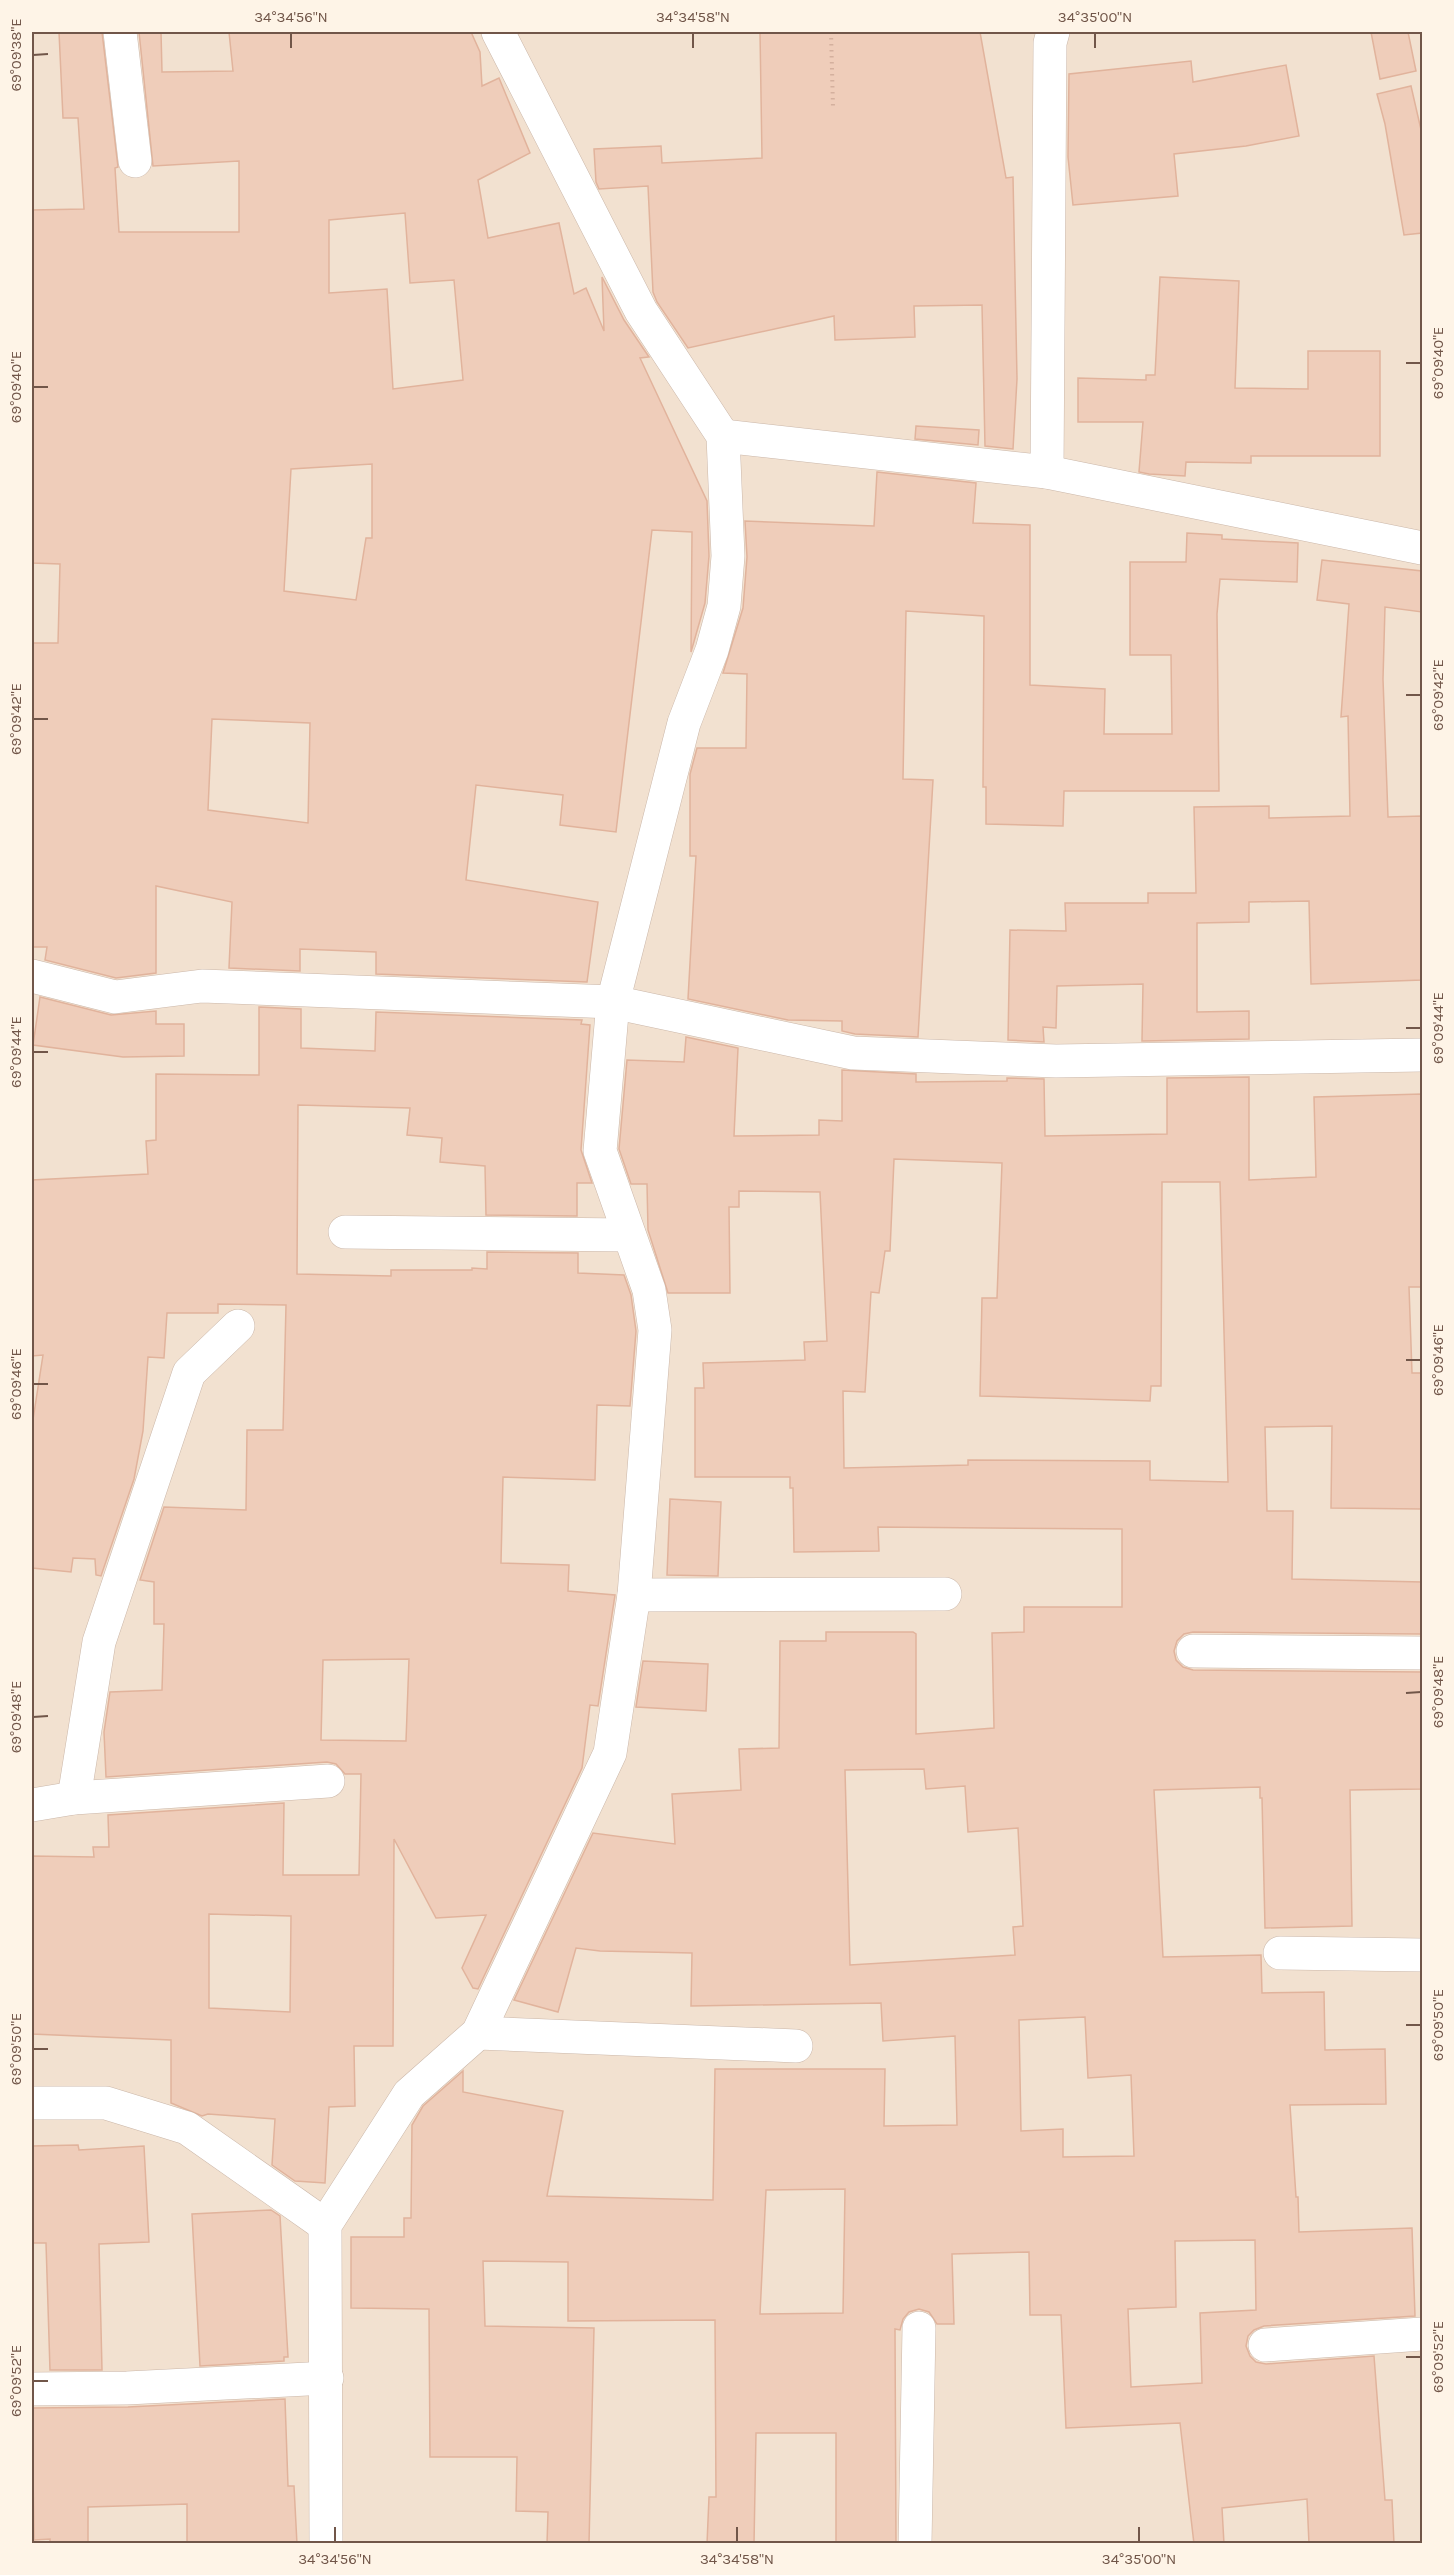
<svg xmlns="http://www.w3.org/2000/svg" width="1454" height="2575" font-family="Karla,sans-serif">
<rect width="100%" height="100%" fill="#fbf0e2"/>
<rect fill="#f2e1d0" x="32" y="32" width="1390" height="2511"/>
<g fill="#efcdba" stroke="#e1b39c" stroke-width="1.5" fill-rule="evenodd">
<path d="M59,32H102L118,167L115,168L119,232H239V161L153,166L139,32H161L162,72L233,71L229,32H471L480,52L482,86L499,78L530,153L478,180L488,238L559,223L574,294L586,288L604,331L602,277L624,320L649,357L640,358L707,501L709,556L705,603L691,652L692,532L652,530L616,832L560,825L563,795L476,785L466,880L598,902L587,982L376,974V952L300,949V971L229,968L232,902L156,886V973L116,978L45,960L47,947H32V643H58L60,564L32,563V210L84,209L78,118H63ZM405,213L410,283L454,280L463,380L393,389L387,289L329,293V220ZM372,464V538H366L356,600L284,591L291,469ZM212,719L310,723L308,823L208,810Z"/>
<polygon points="760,32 980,32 1006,178 1013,177 1017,379 1013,449 985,446 982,305 914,306 915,337 835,340 834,316 688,348 657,302 653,292 648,186 599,189 596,182 594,149 661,146 662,163 762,158"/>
<polygon points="1371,32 1408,32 1416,71 1380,79"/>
<polygon points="1191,61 1193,82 1286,65 1299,136 1246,146 1174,154 1178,196 1073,205 1068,157 1069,74"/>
<polygon points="1411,86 1422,134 1422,233 1404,235 1385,124 1377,94"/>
<polygon points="1160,277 1239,281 1235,388 1308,389 1308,351 1380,351 1380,456 1251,456 1251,463 1186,462 1185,476 1149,474 1139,472 1143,422 1078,422 1078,378 1146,380 1146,375 1155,375"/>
<polygon points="916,426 979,430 978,445 915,439"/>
<polygon points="877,472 976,483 973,523 1030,525 1030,685 1105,689 1104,734 1172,734 1171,655 1130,655 1130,562 1186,562 1187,533 1222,535 1222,539 1298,543 1297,582 1220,579 1217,614 1219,791 1064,791 1063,826 986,824 986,787 983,787 984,616 906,611 903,779 933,780 918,1037 855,1034 842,1031 842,1021 788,1020 688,999 696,856 690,856 690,774 697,748 746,748 747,674 723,673 743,608 747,557 745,521 874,526"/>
<polygon points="1322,560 1422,571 1422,612 1385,607 1383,679 1388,817 1422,816 1422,980 1311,984 1309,901 1249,902 1249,922 1197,923 1197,1012 1249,1011 1249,1039 1142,1041 1143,984 1057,986 1056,1028 1043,1027 1044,1042 1008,1040 1010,930 1066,931 1065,903 1148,903 1148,893 1196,893 1194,807 1269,806 1269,818 1350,816 1348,716 1341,717 1349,604 1317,600"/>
<polygon points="40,997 111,1015 156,1011 156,1024 184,1024 184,1056 123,1057 33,1045"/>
<path d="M259,1007L301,1009V1048L375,1051L376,1012L582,1020L581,1024L590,1025L581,1150L592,1183H577V1216L486,1215L485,1166L440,1162L442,1138L407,1135L410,1108L298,1105L297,1274L391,1276V1270H472V1268L487,1269V1252L578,1253V1273L624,1275L631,1295L636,1331L630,1406L597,1405L595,1480L503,1477L501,1563L569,1565L568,1591L615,1595L598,1706L590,1705L582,1768L478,1989L473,1988L462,1968L486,1915L436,1918L394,1839L393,2046H354L355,2106L329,2107L325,2183L295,2181L272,2165L275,2119L208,2114L202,2116L171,2103V2040L32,2034V1856L94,1857L93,1847H109L108,1815L284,1803L283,1875H359L361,1774H345L336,1764L327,1762L106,1777L104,1732L110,1692L162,1690L164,1624H154V1582L140,1580L164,1507L246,1510L247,1430H283L286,1305L218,1304V1313H167L164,1358L148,1357L143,1431L134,1479L101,1576L96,1575L95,1559L73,1558L71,1572L32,1568V1426L43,1355L32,1356V1180L148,1174L146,1141L156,1140V1074L259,1075ZM409,1659L406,1741L321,1740L323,1660ZM209,1914L291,1916L290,2012L209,2008Z"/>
<path d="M686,1037L738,1048L734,1136L819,1135V1120L842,1121V1070L916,1074V1082L1007,1081V1078L1044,1079L1045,1136L1167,1134V1078L1249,1077V1180L1316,1177L1314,1097L1422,1094V1287H1409L1412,1373H1422V1509L1331,1508L1332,1426L1265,1427L1267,1511H1293L1292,1579L1422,1582V1634L1193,1632L1184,1634L1177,1641L1174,1651L1176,1660L1183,1667L1193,1670L1422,1672V1789L1350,1790L1352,1926L1265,1928L1262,1798H1260V1787L1154,1790L1163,1957L1261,1955L1262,1993L1324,1992L1325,2050L1385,2049L1386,2104L1290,2105L1296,2197H1298L1299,2232L1412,2228L1415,2316L1264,2326L1254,2330L1248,2336L1246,2346L1250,2356L1256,2362L1266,2364L1374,2356L1385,2500H1392L1394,2544H1309L1307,2499L1222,2508L1224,2544H1194L1180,2423L1066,2428L1061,2315H1030L1029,2252L952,2254L954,2324H937L929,2312L919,2309L909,2312L903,2319L900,2330L895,2329L896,2544H836V2433H756L754,2544H707L709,2497H716L715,2320L568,2321V2262L483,2261L485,2326L594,2328L589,2544H547L548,2512L516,2511L517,2457H430L429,2309L351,2308V2237H404V2218H411L412,2125L423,2106L463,2071V2092L563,2111L547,2196L713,2200L715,2069H885L884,2126L957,2125L955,2036L883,2041L881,2003L691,2006L692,1953L600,1951L576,1948L558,2012L514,2000L593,1833L675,1844L672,1794L741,1790L739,1749L779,1748L780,1641H826V1632H913L916,1634V1734L994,1728L992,1633L1024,1632V1607H1122V1529L878,1527L879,1551L794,1552L793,1488H790V1477H695V1388H704L703,1363L805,1360L804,1342L827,1341L820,1192L739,1191V1207H729L730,1293H668L648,1230L647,1184H631L619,1149L627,1060L684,1062ZM894,1159L1002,1163L997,1298H982L980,1396L1150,1401L1151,1386H1161L1162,1182H1220L1228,1482L1150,1480V1461L968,1460V1465L844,1468L843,1391L865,1392L871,1292L879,1293L885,1251H890ZM924,1769L926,1789L965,1786L968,1832L1018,1828L1023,1926L1013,1927L1015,1955L850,1965L845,1770ZM1085,2017L1088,2078L1131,2075L1134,2156L1063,2157V2129L1021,2131L1019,2020ZM845,2189L843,2313L760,2314L766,2190ZM1255,2240L1256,2310L1200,2313L1202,2383L1131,2387L1128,2309L1176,2307L1175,2241Z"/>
<polygon points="670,1499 721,1502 718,1576 667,1575"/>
<polygon points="643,1661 708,1664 706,1711 636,1707"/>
<polygon points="78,2145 79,2150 144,2146 149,2242 99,2244 102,2370 50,2370 46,2243 32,2243 32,2146"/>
<polygon points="271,2210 280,2216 288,2357 284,2357 284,2361 200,2366 192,2214"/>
<polygon points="285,2399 288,2486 294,2486 297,2544 187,2544 187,2504 88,2507 88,2544 50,2544 50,2539 34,2540 32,2408 128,2407"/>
</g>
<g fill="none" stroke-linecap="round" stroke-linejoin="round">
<g stroke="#cbb7a9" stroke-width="34">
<g id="minor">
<polyline points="120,32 135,161"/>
<polyline points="723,436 1047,472 1422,548"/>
<polyline points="1047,472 1050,43 1053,32"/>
<polyline points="32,976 115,997 202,986 613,1002 853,1053 1056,1061 1422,1055"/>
<polyline points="345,1232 629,1235"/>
<polyline points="634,1595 945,1594"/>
<polyline points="1193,1651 1422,1653"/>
<polyline points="74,1798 99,1642 189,1373 238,1326"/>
<polyline points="32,1805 74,1798 328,1781"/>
<polyline points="1280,1953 1422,1955"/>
<polyline points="478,2033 796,2046"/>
<polyline points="32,2103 106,2103 187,2128 325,2225"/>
<polyline points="1265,2345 1422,2334"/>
<polyline points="32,2389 127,2388 327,2378"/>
<polyline points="326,2544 325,2225 409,2094 478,2033 610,1753 634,1595 655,1330 649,1290 600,1151 613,1002 684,723 712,650 724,606 728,556 723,436 641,311 498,32"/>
<polyline points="915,2544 919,2328"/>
</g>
</g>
<polyline stroke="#d4b09e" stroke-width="4" stroke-dasharray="1.5 4.5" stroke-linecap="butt" points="831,32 833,107"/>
<use href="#minor" stroke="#fff" stroke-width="33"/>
</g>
<path fill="none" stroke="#715649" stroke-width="2" d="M291,33V48M693,33V48M1095,33V48M33,55L48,54M1406,363H1421M33,387H48M1406,695H1421M33,719H48M1406,1028H1421M33,1052H48M1406,1360H1421M33,1384H48M1406,1693L1421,1692M33,1717L48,1716M1406,2025H1421M33,2049H48M1406,2357H1421M33,2381H48M335,2527V2542M737,2527V2542M1139,2527V2542"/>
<rect width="1454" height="2575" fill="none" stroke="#fef4e7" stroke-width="66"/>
<rect x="33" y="33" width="1388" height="2509" fill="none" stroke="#715649" stroke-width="2"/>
<g font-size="15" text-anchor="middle" fill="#715649">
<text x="291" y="22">34°34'56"N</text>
<text x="693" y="22">34°34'58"N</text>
<text x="1095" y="22">34°35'00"N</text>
<text transform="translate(16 55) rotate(-90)" y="5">69°09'38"E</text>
<text transform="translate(1438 363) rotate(-90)" y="5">69°09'40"E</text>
<text transform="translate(16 387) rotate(-90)" y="5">69°09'40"E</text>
<text transform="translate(1438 695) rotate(-90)" y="5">69°09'42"E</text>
<text transform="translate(16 719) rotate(-90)" y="5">69°09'42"E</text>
<text transform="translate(1438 1028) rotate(-90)" y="5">69°09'44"E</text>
<text transform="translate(16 1052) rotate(-90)" y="5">69°09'44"E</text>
<text transform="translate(1438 1360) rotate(-90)" y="5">69°09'46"E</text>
<text transform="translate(16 1384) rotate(-90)" y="5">69°09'46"E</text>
<text transform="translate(1438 1692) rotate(-90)" y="5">69°09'48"E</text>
<text transform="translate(16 1717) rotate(-90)" y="5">69°09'48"E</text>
<text transform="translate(1438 2025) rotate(-90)" y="5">69°09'50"E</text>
<text transform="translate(16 2049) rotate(-90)" y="5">69°09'50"E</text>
<text transform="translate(1438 2357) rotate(-90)" y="5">69°09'52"E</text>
<text transform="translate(16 2381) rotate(-90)" y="5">69°09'52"E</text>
<text x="335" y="2564">34°34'56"N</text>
<text x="737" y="2564">34°34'58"N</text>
<text x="1139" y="2564">34°35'00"N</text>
</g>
</svg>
